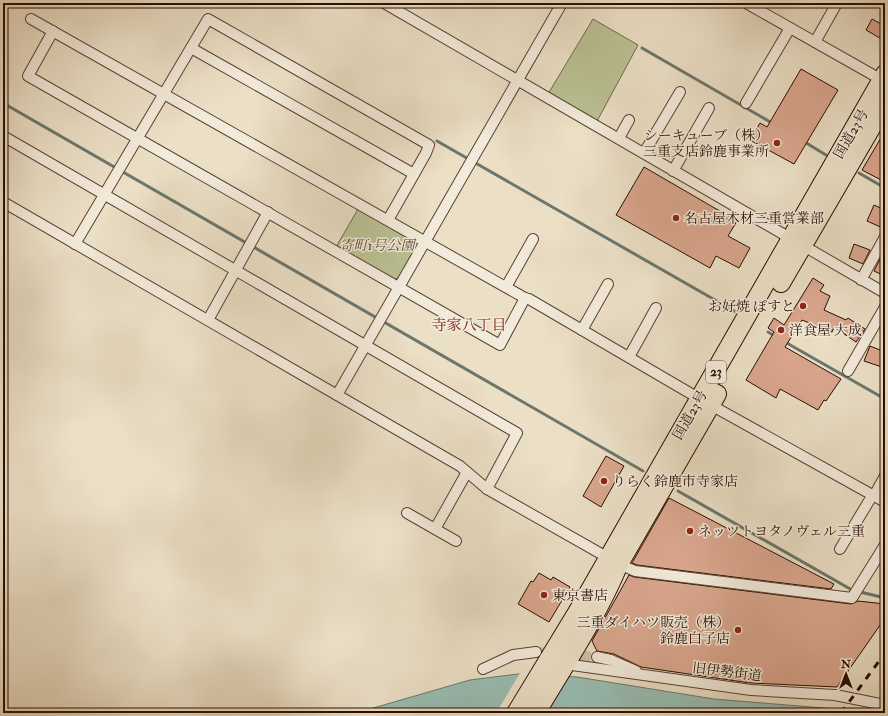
<svg xmlns="http://www.w3.org/2000/svg" width="888" height="716" font-family="'IM FELL Double Pica','Noto Serif JP',serif">
<rect width="100%" height="100%" fill="#ebdfc6"/>
<filter id="stains"><feTurbulence type="fractalNoise" baseFrequency=".005" numOctaves="4"/><feColorMatrix values="0 0 0 0 .2 0 0 0 0 .09 0 0 0 0 .02 0 0 0 .5 -.17"/></filter>
<radialGradient id="worn" r=".72"><stop offset=".6" stop-color="#630" stop-opacity="0"/><stop offset="1" stop-color="#630" stop-opacity=".3"/></radialGradient>
<g fill="#bac193" stroke="#72664a">
<polygon points="593,19 638,45 596,123 548,94"/>
<polygon points="358,209 414,242 416,249 400,277 393,280 336,247"/>
</g>
<polygon fill="#98bdb3" stroke="#6c766b" points="518,674 577,677 714,699 860,711 870,713 356,713 470,680"/>
<polygon fill="#ebdfc6" points="520,673 567,675 544,713 496,713"/>
<g fill="none" stroke-linecap="round" stroke-linejoin="round">
<g stroke="#6c766b" stroke-width="3">
<polyline points="642,48 772,123"/>
<polyline points="3,103 643,471"/>
<polyline points="437,141 736,312"/>
<polyline points="803,141 826,155"/>
<polyline points="859,173 885,188"/>
<polyline points="768,332 775,336"/>
<polyline points="785,342 885,399"/>
<polyline points="678,491 852,590 885,598"/>
</g>
</g>
<g fill="#d9a68d" stroke="#2b0c00">
<polygon points="872,19 885,26 885,41 866,30"/>
<polygon points="801,69 838,90 794,164 750,140 760,123 767,127"/>
<polygon points="885,131 885,182 862,170"/>
<polygon points="644,167 737,221 728,236 750,248 739,268 716,256 710,268 616,215"/>
<polygon points="874,205 885,210 885,229 867,221"/>
<polygon points="854,244 870,250 863,264 849,258"/>
<polygon points="882,255 885,256 885,276 874,271"/>
<polygon points="813,278 824,285 820,291 830,296 824,310 846,320 848,318 865,329 856,342 834,327 832,332 802,320 785,347 841,379 826,401 824,400 818,410 780,389 776,398 746,380 774,332 768,328 774,318 784,325"/>
<polygon points="870,346 885,352 885,368 864,361"/>
<polygon points="606,456 624,466 601,507 583,496"/>
<polygon points="669,498 834,584 831,589 637,565 632,563"/>
<polygon points="539,573 551,580 553,577 570,587 549,622 518,604 531,581 533,582"/>
<polygon points="629,575 634,577 851,604 858,601 885,604 885,618 837,687 750,683 641,667 614,654 597,651 592,641"/>
</g>
<g fill="none" stroke-linecap="round" stroke-linejoin="round">
<polyline stroke="#cebfa8" stroke-width="10" stroke-dasharray="10 5" stroke-linecap="butt" points="536,652 597,657"/>
<g stroke="#5b4132" stroke-width="12">
<g id="street">
<polyline points="384,3 885,293"/>
<polyline points="746,3 882,80"/>
<polyline points="31,19 525,298 529,299 700,399 885,502"/>
<polyline points="53,31 28,76 500,345 525,298"/>
<polyline points="815,42 837,3"/>
<polyline points="191,48 414,174"/>
<polyline points="746,103 790,28"/>
<polyline points="3,136 517,433 487,489"/>
<polyline points="619,138 629,120"/>
<polyline points="644,153 680,92"/>
<polyline points="673,171 709,108"/>
<polyline points="3,202 460,466 487,489 619,564 635,571 852,598 885,545"/>
<polyline points="75,244 208,19 429,145 426,153 388,220"/>
<polyline points="861,280 885,237"/>
<polyline points="506,287 533,239"/>
<polyline points="208,320 268,212"/>
<polyline points="582,330 608,284"/>
<polyline points="629,357 656,308"/>
<polyline points="848,371 885,307"/>
<polyline points="337,395 562,3"/>
<polyline points="874,496 885,476"/>
<polyline points="407,513 456,541"/>
<polyline points="435,529 467,472"/>
<polyline points="840,549 872,496"/>
<polyline points="597,657 611,660 636,671"/>
<polyline points="565,664 751,690 835,695 885,705"/>
<polyline points="483,669 513,655 536,652"/>
</g>
</g>
<g stroke="#2b0c00" stroke-width="20">
<g id="highway">
<polyline points="781,283 885,104"/>
<polyline points="516,713 578,611 885,74"/>
<path d="M536,713C565,664 597,617 619,564L717,394"/>
</g>
</g>
<use href="#street" stroke="#f2eada" stroke-width="10"/>
<use href="#highway" stroke="#ebdfc6" stroke-width="18"/>
<polyline stroke="#2b0c00" stroke-width="3" stroke-dasharray="7 7" stroke-linecap="butt" points="841,713 885,653"/>
</g>
<g fill="#8f2418" stroke="#f2eada" stroke-width="1.5">
<circle cx="777" cy="143" r="4"/>
<circle cx="676" cy="218" r="4"/>
<circle cx="803" cy="306" r="4"/>
<circle cx="781" cy="330" r="4"/>
<circle cx="604" cy="481" r="4"/>
<circle cx="690" cy="531" r="4"/>
<circle cx="544" cy="595" r="4"/>
<circle cx="738" cy="630" r="4"/>
</g>
<g text-anchor="middle" dominant-baseline="central" stroke-width="3" stroke-linejoin="round" paint-order="stroke">
<rect fill="#f2eada" stroke="#674f41" stroke-width="1" x="706" y="361" width="20" height="22" rx="3"/>
<g font-size="13" font-weight="bold" fill="#2b0c00">
<text x="716" y="372">23</text>
</g>
<g font-size="14" fill="#2b0c00" stroke="#f2eada">
<text transform="translate(851 134) rotate(-60)">国道23号</text>
<text transform="translate(690 415) rotate(-60)">国道23号</text>
<text transform="translate(727 672) rotate(7)">旧伊勢街道</text>
</g>
<g font-size="14" fill="#2b0c00" stroke="#f2eada" text-anchor="start">
<text x="769" y="135" text-anchor="end">シーキューブ（株）<tspan x="769" dy="16">三重支店鈴鹿事業所</tspan></text>
<text x="684" y="218">名古屋木材三重営業部</text>
<text x="795" y="306" text-anchor="end">お好焼 ぽすと</text>
<text x="789" y="330">洋食屋 大成</text>
<text x="612" y="481">りらく鈴鹿市寺家店</text>
<text x="698" y="531">ネッツトヨタノヴェル三重</text>
<text x="552" y="595">東京書店</text>
<text x="730" y="622" text-anchor="end">三重ダイハツ販売（株）<tspan x="730" dy="16">鈴鹿白子店</tspan></text>
</g>
<g font-size="14" font-style="italic" fill="#5d4b33" stroke="#f2eada">
<text x="377" y="245">寄町1号公園</text>
</g>
<g font-size="15" fill="#7a1f14" stroke="#f2eada">
<text x="469" y="325">寺家八丁目</text>
</g>
</g>
<rect width="888" height="716" fill="none" stroke="#ebdfc6" stroke-width="16"/>
<rect x="4" y="4" width="880" height="708" fill="none" stroke="#2b0c00" stroke-width="2"/>
<rect x="8" y="8" width="872" height="700" fill="none" stroke="#2b0c00"/>
<g transform="translate(846 674)" stroke="#f2eada" stroke-width="3" paint-order="stroke">
<path d="M0-3L7 15L0 10L-7 15Z" fill="#2b0c00"/>
<text y="-6" font-size="11" font-weight="bold" text-anchor="middle" fill="#2b0c00">N</text>
</g>
<rect width="100%" height="100%" filter="url(#stains)"/>
<rect width="100%" height="100%" fill="url(#worn)"/>
</svg>
